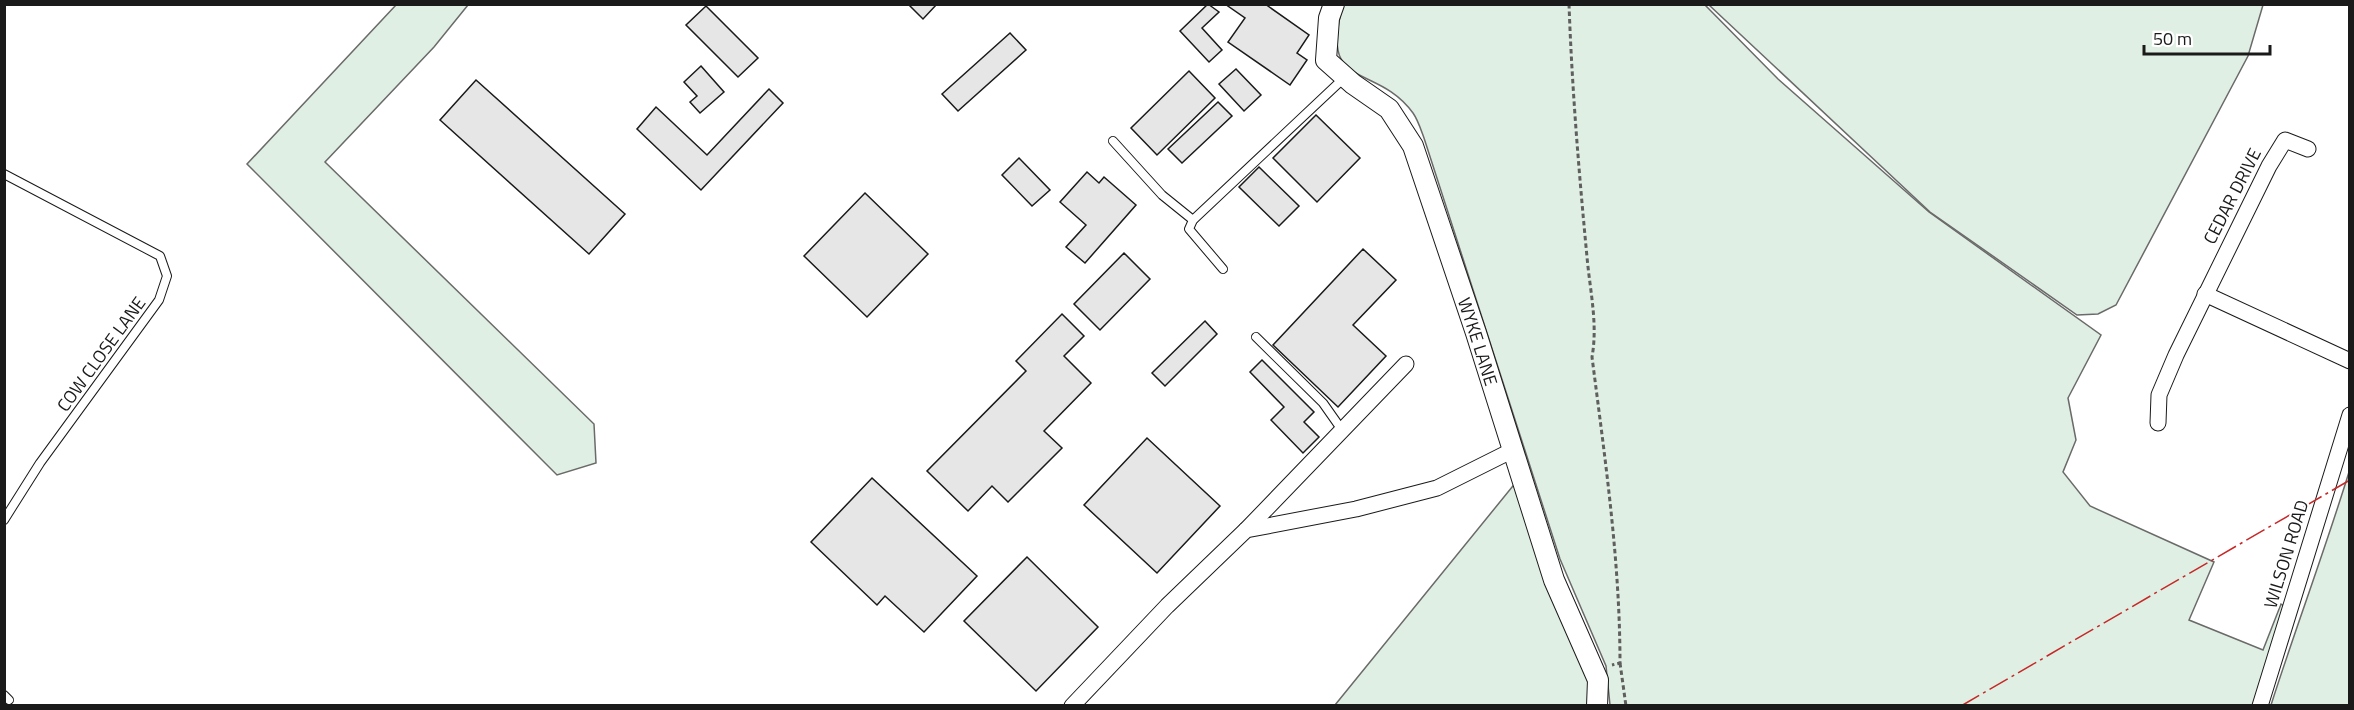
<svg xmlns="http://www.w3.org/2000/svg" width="2354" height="710" font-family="'Titillium Web',sans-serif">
<rect width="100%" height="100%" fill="#fff"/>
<g fill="#e0efe3" stroke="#6a6a6a" stroke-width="1.5">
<polygon points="396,5 468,5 434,47 325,162 594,424 596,463 557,475 247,164"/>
<path d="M1343,5H1705L1778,79L1929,212L2101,335L2068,398L2076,440L2063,472L2090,506L2214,562L2189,620L2263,650L2281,604L2286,607L2255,705H1610L1606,666L1560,559L1424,138C1421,130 1418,120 1413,113C1376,62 1318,92 1343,5Z"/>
<polygon points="1709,5 2263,5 2248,56 2116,305 2098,314 2077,315 1930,212"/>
<path d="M2349,472V705H2271C2296,627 2325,550 2349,472Z"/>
<polygon points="1521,476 1597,705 1335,705"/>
</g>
<g fill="#e6e6e6" stroke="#1a1a1a" stroke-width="1.5">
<polygon points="908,4 937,4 923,19"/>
<polygon points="1208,4 1219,12 1202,28 1222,50 1209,62 1180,31"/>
<polygon points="1225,4 1265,4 1309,35 1297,53 1307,60 1290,85 1228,42 1245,18"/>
<polygon points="706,6 758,58 738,77 686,25"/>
<polygon points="1010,33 1026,50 958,111 942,94"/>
<polygon points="701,66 724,92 700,113 690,102 697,96 684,82"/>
<polygon points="1236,69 1261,95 1244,111 1219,84"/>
<polygon points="1189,71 1215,98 1157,155 1131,128"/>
<polygon points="476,80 625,214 589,254 440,120"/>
<polygon points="769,89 783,103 701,190 637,129 656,107 707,155"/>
<polygon points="1218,102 1232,116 1182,163 1168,149"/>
<polygon points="1316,115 1360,158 1317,202 1273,158"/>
<polygon points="1019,158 1050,190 1032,206 1002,175"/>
<polygon points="1259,167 1299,206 1279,226 1239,187"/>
<polygon points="1087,172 1099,183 1104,177 1136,205 1085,263 1066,247 1086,225 1060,202"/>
<polygon points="865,193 928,254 867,317 804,256"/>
<polygon points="1363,249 1396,280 1353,325 1386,356 1338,407 1273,345"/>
<polygon points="1124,253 1150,279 1100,330 1074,304"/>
<polygon points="1062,314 1084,336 1064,356 1091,383 1044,431 1062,448 1008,502 992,486 968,511 927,471 1026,371 1016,361"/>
<polygon points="1205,321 1217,334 1165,386 1152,373"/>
<polygon points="1262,360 1314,412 1304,422 1319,437 1303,453 1271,420 1284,407 1250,372"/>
<polygon points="1147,438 1220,506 1157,573 1084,505"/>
<polygon points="872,478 977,576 924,632 885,596 877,605 811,542"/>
<polygon points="1027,557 1098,627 1036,691 964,621"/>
</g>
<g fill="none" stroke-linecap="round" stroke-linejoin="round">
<g stroke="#1a1a1a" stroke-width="10">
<g id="service">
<polyline points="1113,141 1162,195 1193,220"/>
<polyline points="4,174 160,256 167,276 159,300 40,463 4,520"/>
<polyline points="1223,269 1189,229 1193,220 1344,78"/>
<polyline points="1256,337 1323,403 1342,430"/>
<polyline points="4,695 9,700"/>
</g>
</g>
<g stroke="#1a1a1a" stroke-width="17">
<g id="minor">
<polyline points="2205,294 2350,361"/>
<polyline points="2158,423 2159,395 2176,355 2269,166 2285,140 2308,149"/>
<polyline points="1246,530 1406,364"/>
<polyline points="1072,706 1167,606 1246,530 1356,509 1437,488 1513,450"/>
<polyline points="2260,706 2350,415"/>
</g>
</g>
<g stroke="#1a1a1a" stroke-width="22">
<g id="tertiary">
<path id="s1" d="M1334,4L1329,18L1326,60L1353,84L1389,109L1413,146L1476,333L1554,580L1598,680L1597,706"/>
</g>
</g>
<g stroke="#5f5f5f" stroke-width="3" stroke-dasharray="4.5 3" stroke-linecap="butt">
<path d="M1569,4C1572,89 1579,173 1587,257C1590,291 1598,324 1592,357C1605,459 1620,561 1620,663L1612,665"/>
<polyline points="1620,663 1626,706"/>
</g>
<use href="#service" stroke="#fff" stroke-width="8"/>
<use href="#minor" stroke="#fff" stroke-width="15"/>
<use href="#tertiary" stroke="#fff" stroke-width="20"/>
<polyline stroke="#c62828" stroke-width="1.5" stroke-dasharray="21 4.5 3 4.5" stroke-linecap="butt" points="1961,706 2350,480"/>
</g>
<g text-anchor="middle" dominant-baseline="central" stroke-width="4.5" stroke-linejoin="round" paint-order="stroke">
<g font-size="18" fill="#1a1a1a" stroke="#fff">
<text transform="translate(2232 196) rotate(-63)">CEDAR DRIVE</text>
<text stroke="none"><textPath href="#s1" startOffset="387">WYKE LANE</textPath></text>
<text transform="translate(101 354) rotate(-54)">COW CLOSE LANE</text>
<text transform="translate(2286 554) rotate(-73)">WILSON ROAD</text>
</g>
</g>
<rect width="2354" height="710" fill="none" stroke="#1a1a1a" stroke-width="12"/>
<path d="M2144 45v9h126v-9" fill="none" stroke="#1a1a1a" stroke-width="3"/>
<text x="2153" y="45" font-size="18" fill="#1a1a1a" stroke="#ffffff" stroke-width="4.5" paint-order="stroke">50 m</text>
</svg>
